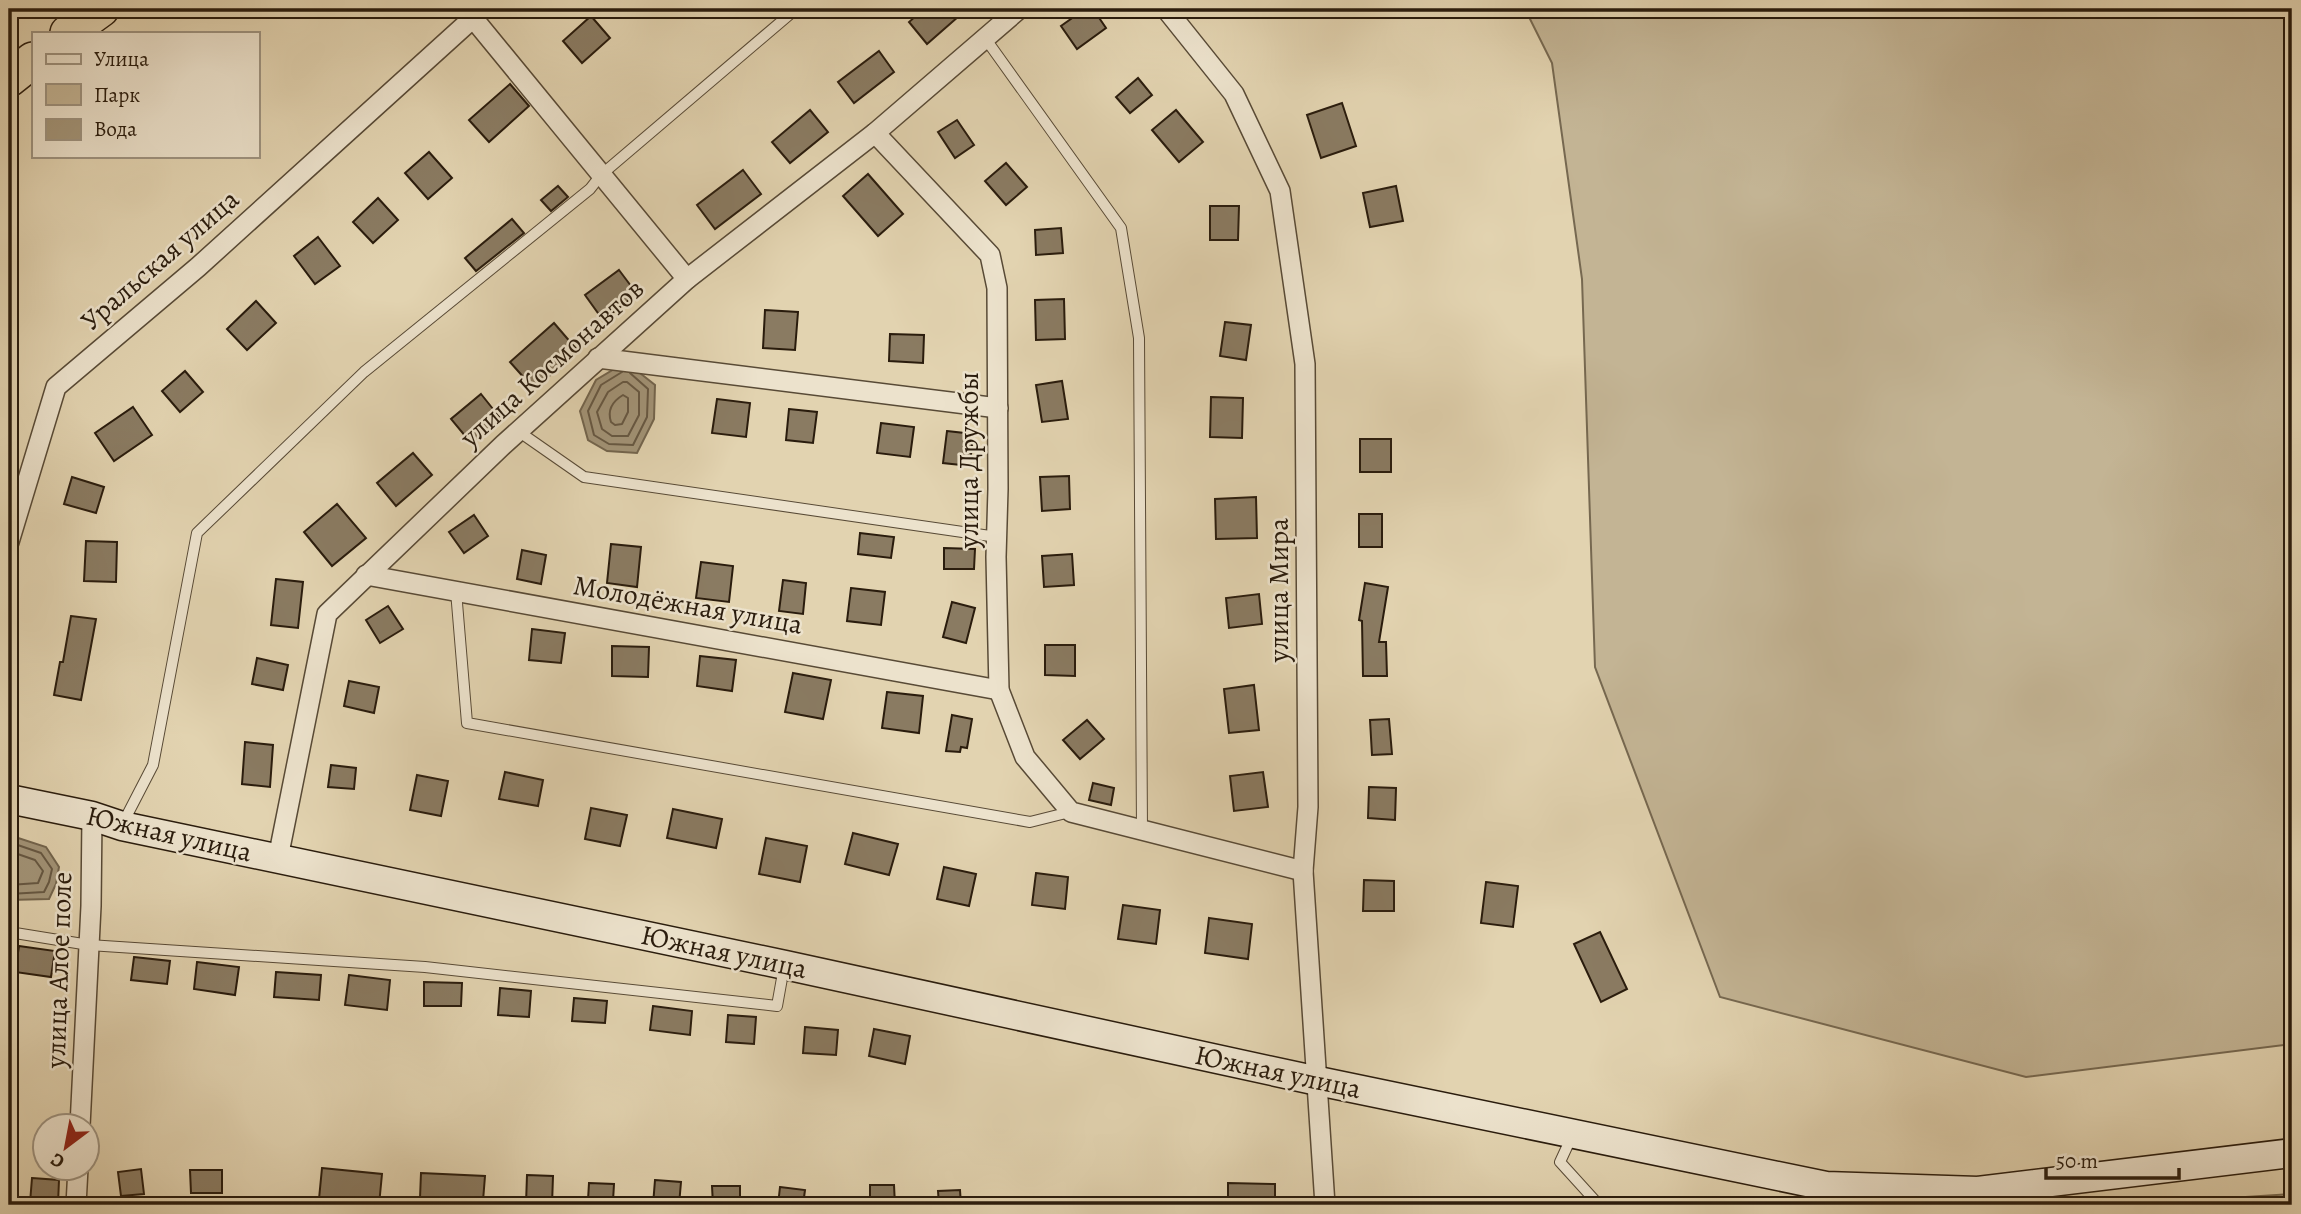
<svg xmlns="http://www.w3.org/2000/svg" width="2301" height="1214" font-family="Alegreya,serif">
<rect width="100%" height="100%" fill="#e2d3b0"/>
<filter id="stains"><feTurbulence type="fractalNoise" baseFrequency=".00286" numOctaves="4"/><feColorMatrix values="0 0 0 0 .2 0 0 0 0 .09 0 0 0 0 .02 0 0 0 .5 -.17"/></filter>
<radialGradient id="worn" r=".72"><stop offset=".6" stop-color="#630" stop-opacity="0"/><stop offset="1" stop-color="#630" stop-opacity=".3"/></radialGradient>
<g fill="#c3b494" stroke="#766850" stroke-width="2">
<polygon points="1525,9 2292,9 2292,1044 2026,1077 1720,997 1595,667 1582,279 1552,63"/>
<polygon points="2292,1194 2292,1205 2121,1205"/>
</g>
<g fill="#a39579" stroke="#73654e" stroke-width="2">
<polygon points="626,362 655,385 654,419 637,453 607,451 588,440 580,411 596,380"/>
<polygon points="9,835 46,847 59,867 56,884 49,899 9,900"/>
</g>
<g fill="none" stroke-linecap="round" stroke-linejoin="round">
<g stroke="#665843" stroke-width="2">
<polyline points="622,372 601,385 588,411 594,435 609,444 633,445 647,417 648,389 630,373"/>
<polygon points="623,382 627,382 639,392 639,415 628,436 612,436 602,429 597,412 608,392"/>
<path d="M623,395L628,398V412L622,424L615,425L611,422C607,410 613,401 623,395Z"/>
<polyline points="9,842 41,853 52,869 49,882 44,892 9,894"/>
<polyline points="9,851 35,860 43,871 38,883 9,885"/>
</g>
</g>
<g fill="#8a7b62" stroke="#2a1c0d" stroke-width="2">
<polygon points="924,9 967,9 927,44 909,22"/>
<polygon points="1085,9 1093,9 1106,28 1077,49 1061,26"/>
<polygon points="591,16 610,38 582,63 563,41"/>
<polygon points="879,51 894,72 854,103 838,82"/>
<polygon points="1138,78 1152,95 1130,113 1116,97"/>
<polygon points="510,84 529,106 489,142 469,120"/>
<polygon points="1342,103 1356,146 1321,158 1307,115"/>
<polygon points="810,110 828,132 790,163 772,142"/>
<polygon points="1176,110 1203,142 1179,162 1152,130"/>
<polygon points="957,120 974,145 955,158 938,132"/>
<polygon points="429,152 452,178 428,199 405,173"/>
<polygon points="1006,163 1027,187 1006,205 985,181"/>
<polygon points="743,170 761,194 715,229 697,205"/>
<polygon points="868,174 903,214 878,236 843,196"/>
<polygon points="558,186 568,197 551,211 541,200"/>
<polygon points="1396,186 1403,221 1370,227 1363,193"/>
<polygon points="378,198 398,220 373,243 353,222"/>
<polygon points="1210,206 1239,206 1238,240 1210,240"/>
<polygon points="512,219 524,233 476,271 465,258"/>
<polygon points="1061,228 1063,253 1036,255 1035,230"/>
<polygon points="318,237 340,266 315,284 294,256"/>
<polygon points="619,270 637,294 603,320 585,295"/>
<polygon points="1064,299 1065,339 1036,340 1035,300"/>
<polygon points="256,301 276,323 247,350 227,329"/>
<polygon points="765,310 798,312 795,350 763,348"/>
<polygon points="1225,322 1251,325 1246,360 1220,356"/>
<polygon points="554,323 578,351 534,389 510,362"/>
<polygon points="890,334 924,335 923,363 889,361"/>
<polygon points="185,371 203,392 180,412 162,391"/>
<polygon points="1062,381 1068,419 1042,422 1036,385"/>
<polygon points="481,394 501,419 471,443 451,419"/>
<polygon points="1211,397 1243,398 1242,438 1210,437"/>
<polygon points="717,399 750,403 746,437 712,433"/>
<polygon points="133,407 152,435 114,461 95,433"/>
<polygon points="789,409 817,412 813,443 786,440"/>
<polygon points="881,423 914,427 910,457 877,453"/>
<polygon points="947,431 973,434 970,466 943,463"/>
<rect x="1360" y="439" width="31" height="33"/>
<polygon points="413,453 432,475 396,506 377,483"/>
<polygon points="1069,476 1070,509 1042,511 1040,477"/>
<polygon points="72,477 104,487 96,513 64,504"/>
<polygon points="1256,497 1257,538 1216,539 1215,499"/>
<polygon points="337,504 366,538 332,566 304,532"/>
<rect x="1359" y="514" width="23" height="33"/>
<polygon points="474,515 488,536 464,553 449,532"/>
<polygon points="860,533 894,537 891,558 858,554"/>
<polygon points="86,541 117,542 116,582 84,581"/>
<polygon points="611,544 641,547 637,587 607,583"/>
<polygon points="944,548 975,549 974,569 944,569"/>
<polygon points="522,550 546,555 541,584 517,579"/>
<polygon points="1072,554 1074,585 1044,587 1042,556"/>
<polygon points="701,562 733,566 729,602 696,598"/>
<polygon points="276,579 303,582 298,628 271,625"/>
<polygon points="783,580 806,583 803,614 779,611"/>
<polygon points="1365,583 1388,587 1379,642 1386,642 1387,676 1363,676 1362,621 1359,620"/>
<polygon points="851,588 885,592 881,625 847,621"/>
<polygon points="1259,594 1262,624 1229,628 1226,598"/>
<polygon points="952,602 975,608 966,643 943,637"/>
<polygon points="388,606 403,629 380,643 366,620"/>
<polygon points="71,616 96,619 81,700 54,695 60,662 63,662"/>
<polygon points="532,629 565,633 561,663 529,660"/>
<polygon points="1045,645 1075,645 1075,676 1045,675"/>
<polygon points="612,646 649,647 648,677 612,676"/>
<polygon points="700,656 736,660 732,691 697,686"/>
<polygon points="257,658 288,665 283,690 252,684"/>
<polygon points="793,673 831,680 823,719 785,712"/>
<polygon points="349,681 379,687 374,713 344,706"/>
<polygon points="1254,685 1259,730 1229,733 1224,689"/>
<polygon points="887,692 923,696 919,733 882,728"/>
<polygon points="952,715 972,719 967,748 961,747 960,752 946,751"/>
<polygon points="1389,719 1392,754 1372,755 1370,720"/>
<polygon points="1087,720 1104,739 1080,759 1063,740"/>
<polygon points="245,742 273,745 270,787 242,784"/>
<polygon points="331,765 356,768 354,789 328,787"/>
<polygon points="505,772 543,780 538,806 499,799"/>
<polygon points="1263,772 1268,807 1234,811 1230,776"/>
<polygon points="417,775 448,781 441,816 410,810"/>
<polygon points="1093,783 1114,788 1111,805 1089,800"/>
<polygon points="1369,787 1396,788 1395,820 1368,818"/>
<polygon points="591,808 627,815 620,846 585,839"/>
<polygon points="673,809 722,819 716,848 667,838"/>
<polygon points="853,833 898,844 889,875 845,864"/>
<polygon points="766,838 807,846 800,882 759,874"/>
<polygon points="944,867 976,874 969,906 937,899"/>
<polygon points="1036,873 1068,877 1065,909 1032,905"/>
<polygon points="1364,880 1394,881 1394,911 1363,911"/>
<polygon points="1486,882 1518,886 1513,927 1481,923"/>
<polygon points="1123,905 1160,910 1156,944 1118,939"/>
<polygon points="1209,918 1252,924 1248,959 1205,953"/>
<polygon points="1600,932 1627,989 1601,1002 1574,944"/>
<polygon points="19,946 55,951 51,977 15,972"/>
<polygon points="134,957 170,961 167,984 131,980"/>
<polygon points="197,962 239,967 235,995 194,989"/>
<polygon points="276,972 321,975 319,1000 274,997"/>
<polygon points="349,975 390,980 387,1010 345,1005"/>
<polygon points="424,982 462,983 461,1006 424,1006"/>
<polygon points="500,988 531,991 529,1017 498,1015"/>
<polygon points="574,998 607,1001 605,1023 572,1021"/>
<polygon points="653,1006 692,1011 690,1035 650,1030"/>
<polygon points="728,1015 756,1017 754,1044 726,1042"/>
<polygon points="805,1027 838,1030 836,1055 803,1053"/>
<polygon points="874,1029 910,1036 905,1064 869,1056"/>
<polygon points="322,1168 382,1174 379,1205 319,1199"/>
<polygon points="141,1169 144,1194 121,1196 118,1172"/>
<polygon points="190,1170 222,1170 222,1193 191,1193"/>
<polygon points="421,1173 485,1176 483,1201 420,1198"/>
<polygon points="527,1175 553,1176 552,1205 526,1204"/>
<polygon points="32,1178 59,1180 58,1204 30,1203"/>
<polygon points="655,1180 681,1182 679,1205 653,1205"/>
<polygon points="589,1183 614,1184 613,1201 588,1200"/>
<polygon points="1228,1183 1275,1184 1275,1205 1228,1205"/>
<polygon points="870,1185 894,1185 895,1205 870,1205"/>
<polygon points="712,1186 740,1186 740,1205 713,1205"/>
<polygon points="780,1187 805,1190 803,1205 778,1205"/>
<polygon points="960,1190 961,1205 939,1205 938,1191"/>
</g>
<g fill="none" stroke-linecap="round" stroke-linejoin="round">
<g stroke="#584a36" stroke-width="12">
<g id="lane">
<polyline points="985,38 1121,228 1139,338 1142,830"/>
<polyline points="518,431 584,477 997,537"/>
<polyline points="456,591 467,723 1030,822 1070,812"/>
<polyline points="123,823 153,765 197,533 364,372 590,189 601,175 796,9"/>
<polyline points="9,932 89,945 425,967 777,1006 784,967"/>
<polyline points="1572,1136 1560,1162 1599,1205"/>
</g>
</g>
<g stroke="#584a36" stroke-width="22">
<g id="street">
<polyline points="1166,9 1234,94 1280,191 1305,364 1308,807 1303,871 1325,1205"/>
<polyline points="473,18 687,279"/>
<polyline points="875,133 990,255 997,288 998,489 996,557 999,690 1025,757 1071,812 1303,871"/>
<polyline points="598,358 998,408"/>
<polyline points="9,542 56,387 198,267 483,9"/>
<polyline points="366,575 999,690"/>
<polyline points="278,858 327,614 503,445 687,279 875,133 1019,9"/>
<polyline points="80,1126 91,906 92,816"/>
<polyline points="76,1205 78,1168"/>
</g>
</g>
<g stroke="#2a1c0d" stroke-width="31">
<polyline id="secondary" points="9,799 92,816 122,826 785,965 1318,1081 1826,1186 1978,1191 2292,1153"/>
</g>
<g stroke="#2a1c0d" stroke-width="38">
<g id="highway">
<polyline points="68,33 101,9"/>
<polyline points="9,79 33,60"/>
</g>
</g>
<use href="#lane" stroke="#ece2cc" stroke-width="10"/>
<use href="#street" stroke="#ece2cc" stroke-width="19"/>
<use href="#secondary" stroke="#ece2cc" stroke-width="28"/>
<use href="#highway" stroke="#e2d3b0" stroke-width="35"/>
</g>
<g text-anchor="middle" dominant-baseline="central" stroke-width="5" stroke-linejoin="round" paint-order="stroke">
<g font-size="28" fill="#2a1c0d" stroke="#ece2cc">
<text transform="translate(160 260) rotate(-41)">Уральская улица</text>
<text transform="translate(552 363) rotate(-42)">улица Космонавтов</text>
<text transform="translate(969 460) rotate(-90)">улица Дружбы</text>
<text transform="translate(1279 590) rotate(-90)">улица Мира</text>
<text transform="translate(688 605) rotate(10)">Молодёжная улица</text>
<text transform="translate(169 834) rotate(13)">Южная улица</text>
<text transform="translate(724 952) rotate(12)">Южная улица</text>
<text transform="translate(59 970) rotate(-88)">улица Алое поле</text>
<text transform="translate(1278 1072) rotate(12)">Южная улица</text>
</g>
</g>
<rect width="2301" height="1214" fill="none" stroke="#e2d3b0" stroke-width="35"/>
<rect x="10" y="10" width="2280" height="1193" fill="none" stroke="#2a1c0d" stroke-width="3.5"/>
<rect x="18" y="18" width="2266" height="1179" fill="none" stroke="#2a1c0d" stroke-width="2"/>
<rect x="32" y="32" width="228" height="126" fill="#ece2cc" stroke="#9e9380" stroke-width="2"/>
<rect x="46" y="54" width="35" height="10" fill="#ece2cc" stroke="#9e9380" stroke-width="2"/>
<text x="94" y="66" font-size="21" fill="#2a1c0d">Улица</text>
<rect x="46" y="84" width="35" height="21" fill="#c3b494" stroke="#9e9380" stroke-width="2"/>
<text x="94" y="102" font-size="21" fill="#2a1c0d">Парк</text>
<rect x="46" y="119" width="35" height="21" fill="#a39579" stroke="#9e9380" stroke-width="2"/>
<text x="94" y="136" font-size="21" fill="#2a1c0d">Вода</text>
<g transform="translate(66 1147) rotate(212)"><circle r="33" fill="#ece2cc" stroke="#9e9380" stroke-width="2"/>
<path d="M0-5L12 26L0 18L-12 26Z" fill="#8f2418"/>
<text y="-10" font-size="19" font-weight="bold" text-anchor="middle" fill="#2a1c0d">С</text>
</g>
<path d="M2046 1168v10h133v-10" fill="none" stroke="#2a1c0d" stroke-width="3.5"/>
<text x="2056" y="1168" font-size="21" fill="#2a1c0d" stroke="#ece2cc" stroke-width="5" paint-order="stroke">50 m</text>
<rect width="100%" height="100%" filter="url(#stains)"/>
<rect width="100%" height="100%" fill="url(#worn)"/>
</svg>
